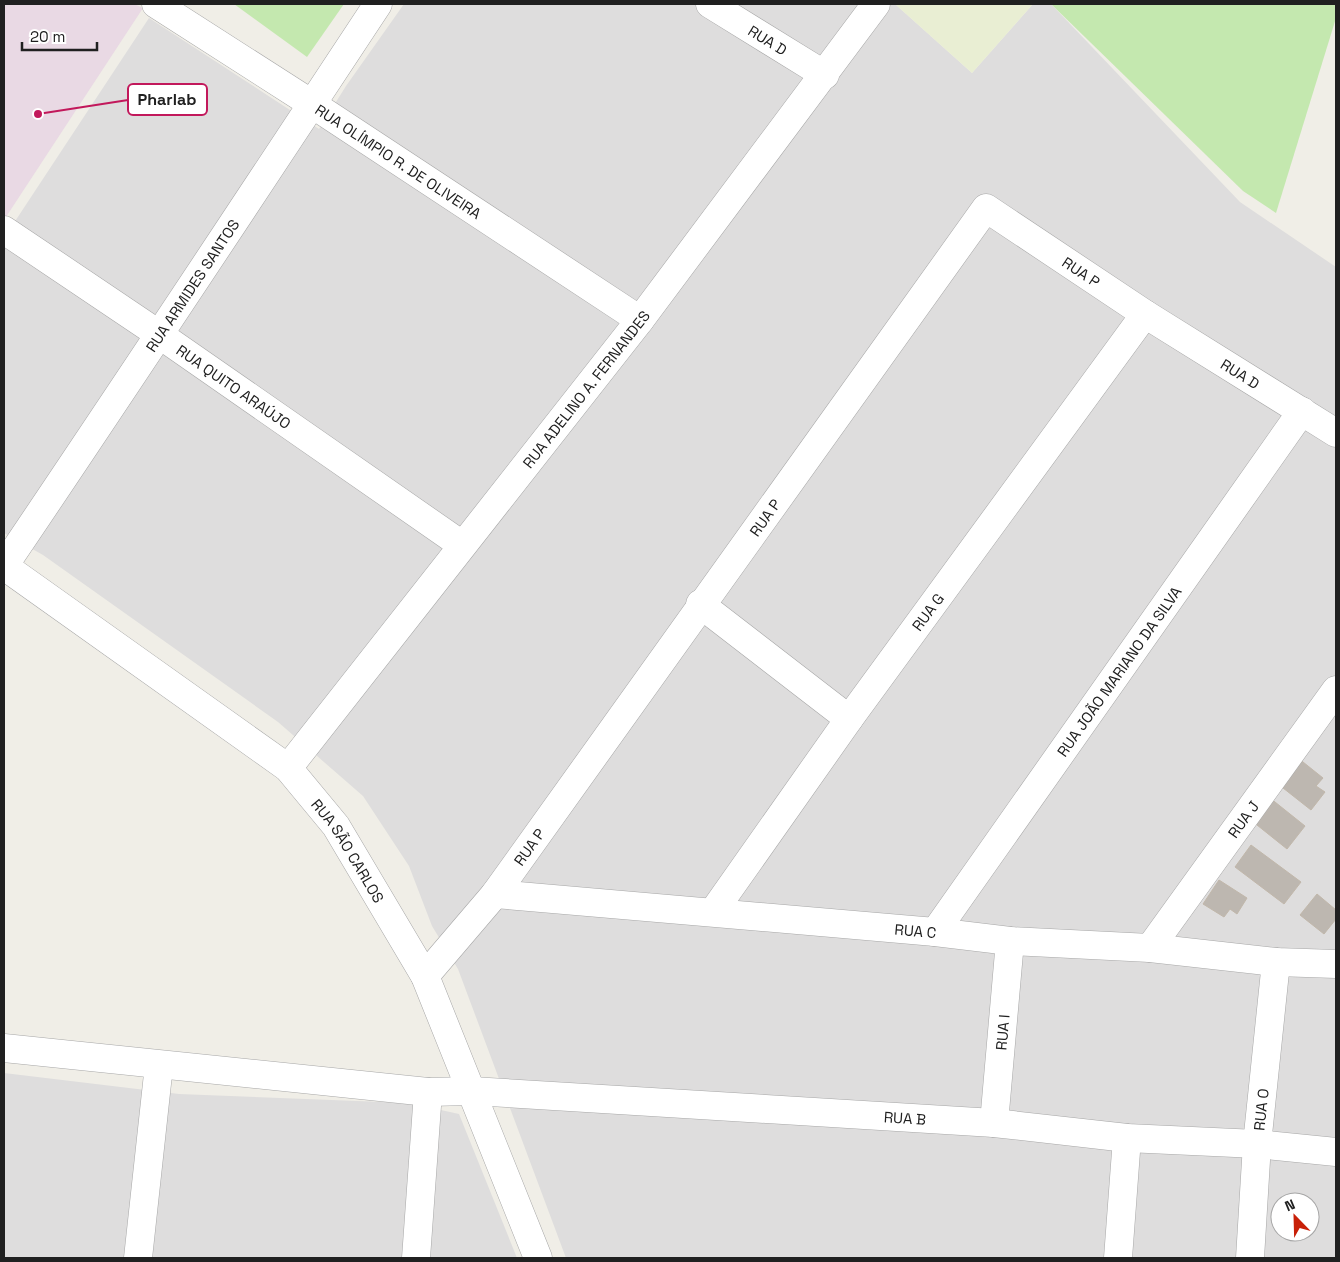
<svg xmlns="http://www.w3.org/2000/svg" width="1340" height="1262" font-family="'Space Grotesk',sans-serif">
<rect width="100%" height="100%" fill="#f0eee7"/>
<g fill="#dedddd" fill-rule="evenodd">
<path d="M404,4H895L972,73L1033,4H1051L1240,202L1336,267V1258H566L458,969L432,926L409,866L363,796L278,722L43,555L4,533V238L149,18L319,129L346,86ZM1280,1202H1310V1232H1280Z"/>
<polygon points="4,1073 179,1094 409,1103 459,1114 517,1258 4,1258"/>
</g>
<polygon fill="#e9d9e4" points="4,4 134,4 143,8 4,220"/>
<polygon fill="#e9eed3" points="895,4 1033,4 972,73"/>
<g fill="#c4e8af">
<polygon points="234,4 344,4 307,57"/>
<polygon points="1051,4 1336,4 1336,18 1276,213 1243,191"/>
</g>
<g fill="#bdb7b0" stroke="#c1b7aa">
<polygon points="1298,758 1323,778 1316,786 1325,792 1311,810 1278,784"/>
<polygon points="1270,798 1305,826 1287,849 1252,821"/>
<polygon points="1251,845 1301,882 1284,904 1235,867"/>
<polygon points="1219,880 1247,898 1237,914 1230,909 1224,917 1203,904"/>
<polygon points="1317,894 1336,910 1336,919 1324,934 1300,915"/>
</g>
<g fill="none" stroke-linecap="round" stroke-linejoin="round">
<g stroke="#a7a7a7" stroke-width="29">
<g id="minor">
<path id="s1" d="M156,4L312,104L640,320"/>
<path id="s2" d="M710,4L825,75"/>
<path id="s3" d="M4,230L160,335L462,545"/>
<path id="s4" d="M4,566L288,768L336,826L425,976L538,1258"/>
<path id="s5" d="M4,566C130,380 254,192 378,4"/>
<polyline points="700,604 849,719"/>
<path id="s6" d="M288,768L640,320L876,4"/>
<path id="s7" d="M495,894L935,932L1010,941L1150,948L1276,962L1336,964"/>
<path id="s8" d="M713,912L849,719L1145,314"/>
<path id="s9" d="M935,932L1302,411"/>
<path id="s10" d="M1150,948L1336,690"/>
<path id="s11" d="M425,976L495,894L986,208L1145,314L1336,433"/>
<path id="s12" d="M4,1048L428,1092L472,1091L994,1123L1127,1138L1257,1144L1336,1152"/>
<path id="s13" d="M994,1123L1010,941"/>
<polyline points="138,1258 159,1065"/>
<polyline points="416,1258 428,1092"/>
<polyline points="1118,1258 1127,1138"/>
<path id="s14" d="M1250,1258L1257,1144L1276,962"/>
</g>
</g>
<use href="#minor" stroke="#fff" stroke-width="28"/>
</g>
<g text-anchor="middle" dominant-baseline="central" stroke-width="4.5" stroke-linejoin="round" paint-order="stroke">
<g font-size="15" fill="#202020" stroke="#fff">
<text stroke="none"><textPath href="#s2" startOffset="68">RUA D</textPath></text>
<text stroke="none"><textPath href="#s1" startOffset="289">RUA OLÍMPIO R. DE OLIVEIRA</textPath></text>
<text stroke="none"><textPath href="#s11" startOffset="1066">RUA P</textPath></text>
<text stroke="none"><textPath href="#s5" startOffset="338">RUA ARMIDES SANTOS</textPath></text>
<text stroke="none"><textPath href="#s11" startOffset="1255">RUA D</textPath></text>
<text stroke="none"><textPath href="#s3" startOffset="278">RUA QUITO ARAÚJO</textPath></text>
<text stroke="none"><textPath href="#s6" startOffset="482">RUA ADELINO A. FERNANDES</textPath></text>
<text stroke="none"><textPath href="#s11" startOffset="571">RUA P</textPath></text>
<text stroke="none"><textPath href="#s8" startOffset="369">RUA G</textPath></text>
<text stroke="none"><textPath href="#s9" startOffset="319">RUA JOÃO MARIANO DA SILVA</textPath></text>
<text stroke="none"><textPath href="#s10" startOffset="159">RUA J</textPath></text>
<text stroke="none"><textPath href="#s11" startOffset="166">RUA P</textPath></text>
<text stroke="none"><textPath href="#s4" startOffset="451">RUA SÃO CARLOS</textPath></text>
<text stroke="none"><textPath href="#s7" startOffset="422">RUA C</textPath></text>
<text stroke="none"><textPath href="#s13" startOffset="91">RUA I</textPath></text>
<text stroke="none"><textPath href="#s14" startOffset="149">RUA O</textPath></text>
<text stroke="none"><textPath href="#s12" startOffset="904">RUA B</textPath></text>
</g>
</g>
<path fill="none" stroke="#c2185b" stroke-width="2" d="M38 114L128 100"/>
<circle fill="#c2185b" stroke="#fff" stroke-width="2" cx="38" cy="114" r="5"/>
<rect fill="#fff" stroke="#c2185b" stroke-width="2" x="128" y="84" width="79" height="31" rx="5"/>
<g font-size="16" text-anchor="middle" font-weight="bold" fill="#202020">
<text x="167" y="105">Pharlab</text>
</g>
<rect width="1340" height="1262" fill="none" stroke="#202020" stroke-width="10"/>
<g transform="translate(1295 1217) rotate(337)"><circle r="24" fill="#ffffff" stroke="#a6a6a6"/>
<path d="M0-4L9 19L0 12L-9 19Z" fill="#c82008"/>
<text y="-8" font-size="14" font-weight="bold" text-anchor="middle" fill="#202020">N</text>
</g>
<path d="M22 42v8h75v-8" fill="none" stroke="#202020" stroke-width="2.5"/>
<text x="30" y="42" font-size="15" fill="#202020" stroke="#ffffff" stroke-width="4" paint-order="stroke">20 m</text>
</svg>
